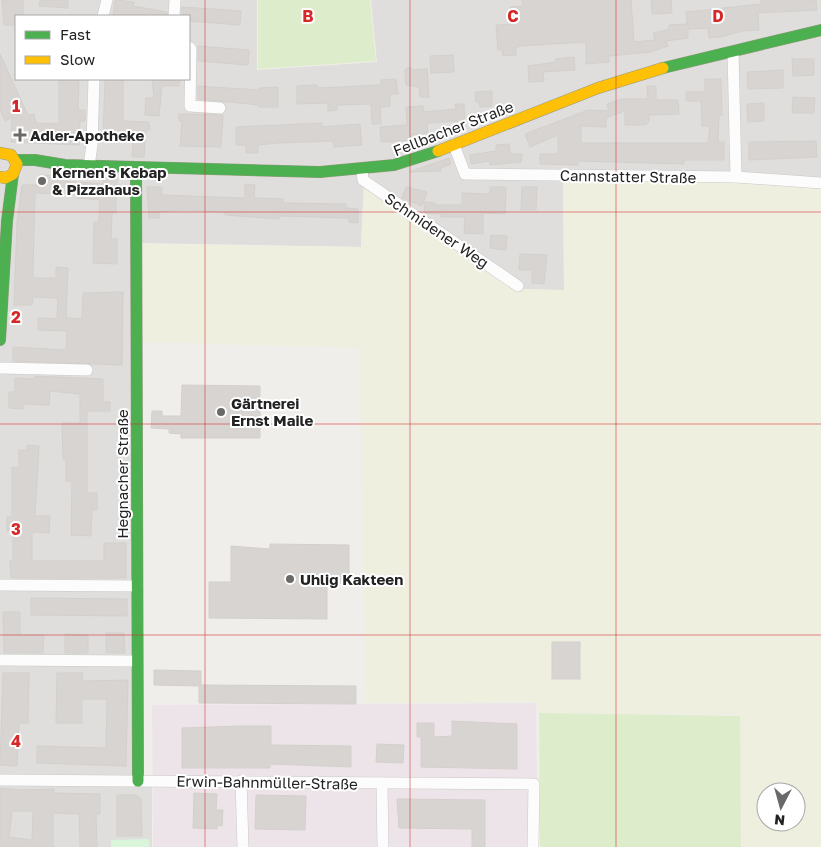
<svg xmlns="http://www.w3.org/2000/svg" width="821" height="847" font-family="'Golos Text',sans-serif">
<rect width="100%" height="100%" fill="#f0eeeb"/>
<path fill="#dfdedc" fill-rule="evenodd" d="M0,0H257V70L377,62L371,0H821V184L563,178L564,290L516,289L364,183L361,247L139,243V774L152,783V847H0ZM16,16H189V79H16Z"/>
<polygon fill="#ede4e9" points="536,703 538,847 153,847 152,705"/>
<path fill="#efefdf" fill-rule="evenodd" d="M563,178L821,184V847H741L740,715L538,713L537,702L366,703L359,348L140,342L139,244L361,247L364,182L516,289L564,290ZM766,792H796V822H766Z"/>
<g fill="#ddeccb">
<polygon points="258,0 370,0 376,61 258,69"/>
<polygon points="539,713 740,716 741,847 540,847"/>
</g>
<polygon fill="#daf5da" points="149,839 150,847 111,847 111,840"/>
<g fill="#d7d4d2" stroke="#d3d0cc" fill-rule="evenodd">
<polygon points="2,0 23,0 23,16 16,16 16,25 4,25"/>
<polygon points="40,0 68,0 68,8 39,6"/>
<polygon points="115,0 134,2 133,6 167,12 167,16 113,16"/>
<polygon points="522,0 631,0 634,42 655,40 653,33 669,29 669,25 687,24 686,12 761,4 761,0 816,0 817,10 758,13 759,30 742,31 721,37 709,38 708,28 688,29 688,38 666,41 668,46 651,52 609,56 609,62 586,64 586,42 519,46 516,48 516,55 503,56 502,49 498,50 496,25 512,24 510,7 523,6"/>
<polygon points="651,0 671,0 672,13 652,14"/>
<polygon points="182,7 241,11 240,25 189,21 189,16 182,16"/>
<polygon points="198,46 249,50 248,65 198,61"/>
<polygon points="0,54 28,115 34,114 36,123 59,124 59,79 79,79 78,110 85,110 85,121 80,121 79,145 11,142 12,117 5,121 0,110"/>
<polygon points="453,55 454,72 431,73 430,56"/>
<polygon points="574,57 575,70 543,72 544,81 529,82 528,66 556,62 556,59"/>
<polygon points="792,59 814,59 814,75 793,76"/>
<polygon points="409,67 413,70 427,69 429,97 420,97 419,87 406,85 405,70"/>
<polygon points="783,70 783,88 748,89 747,72"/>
<polygon points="105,79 123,79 123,121 149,122 150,130 146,130 144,157 132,157 133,141 103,140"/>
<polygon points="152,79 180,79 179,86 162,86 159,116 145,115 146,98 154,98"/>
<polygon points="396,79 398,94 390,94 390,106 380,107 381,124 372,124 371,104 337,105 337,110 328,111 328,103 297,104 297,86 317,85 318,88 381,85 381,80"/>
<polygon points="705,79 721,79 722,115 719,115 718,142 724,142 724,160 684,160 684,164 578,161 578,165 540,164 540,154 558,154 558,135 530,147 525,134 588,110 609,111 607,104 621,99 648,99 647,86 656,86 656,100 678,100 679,114 649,115 649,121 646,125 625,125 625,111 606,118 606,127 581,126 581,143 708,143 710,126 702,126 701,101 686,101 686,92 705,92"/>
<polygon points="198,86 259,90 259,88 278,87 278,107 259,107 259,105 198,99"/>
<polygon points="492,91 492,106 480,107 479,102 476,102 475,92"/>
<polygon points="793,97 815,98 814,113 792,113"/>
<polygon points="764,103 764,121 748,122 747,104"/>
<polygon points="455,104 464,104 465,127 456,128 456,121 427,123 428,133 412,135 413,140 381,142 380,127 407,125 406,107 423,106 424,112 456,109"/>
<polygon points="179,114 223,115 221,147 180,146 182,121 179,121"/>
<polygon points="322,123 322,127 360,124 362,145 334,147 333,141 278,143 258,145 258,153 246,153 246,145 236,145 236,127"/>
<polygon points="816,141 817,157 749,160 749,142"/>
<polygon points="509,144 510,154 522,154 521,162 490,165 490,161 471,164 470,155 496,151 496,145"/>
<polygon points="449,158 451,164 441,168 441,171 409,172"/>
<polygon points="39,175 64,176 64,181 103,184 103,178 117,179 117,185 126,186 126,195 116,194 116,213 112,213 111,239 117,239 117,264 93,263 94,222 99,222 100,200 77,198 77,194 35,193 33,271 33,278 56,278 56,267 68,268 66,318 82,319 83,293 123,292 122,365 13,361 13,347 66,350 67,331 38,330 38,318 57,319 58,298 33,297 32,305 14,305 17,222 22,185 38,185"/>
<polygon points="245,184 255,185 254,198 283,199 283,203 346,204 346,208 358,209 358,223 349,222 349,218 279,216 279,219 225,215 225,212 186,210 159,212 159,218 149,218 147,187 162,187 162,195 245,198"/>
<polygon points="406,187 427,192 422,206 402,198"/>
<polygon points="490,187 506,187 505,214 483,213 483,234 464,233 465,217 441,217 441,214 424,213 425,202 435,203 435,205 462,205 462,193 490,194"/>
<polygon points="522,187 537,187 536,210 521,210"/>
<polygon points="491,235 507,236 506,250 490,248"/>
<polygon points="520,254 547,255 544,284 532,283 532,270 519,270"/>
<polygon points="35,376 103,379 103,402 110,402 110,411 87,411 87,493 97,493 97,510 92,510 91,536 71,535 72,481 66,481 66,459 63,459 62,423 80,423 80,394 50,391 49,405 23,404 23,409 9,408 9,392 15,392 15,378 35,379"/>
<polygon points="182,385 260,386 260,438 181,438 181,434 169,433 169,429 151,428 152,411 162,411 162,416 181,416"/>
<polygon points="27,445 39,446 35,516 50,516 49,533 32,532 32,561 104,561 104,543 126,543 126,578 11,578 10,561 13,561 13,531 7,531 7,517 12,517 12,467 19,468 19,450 27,450"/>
<polygon points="270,544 349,545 349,583 327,583 327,619 209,618 209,582 231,582 231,546 270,549"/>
<polygon points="31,598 127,599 127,616 31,615"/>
<polygon points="3,612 20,612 20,635 44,635 43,653 4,653"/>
<polygon points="106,633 124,633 125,653 106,653"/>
<polygon points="65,634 88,635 88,653 65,653"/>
<rect x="552" y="642" width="28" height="37"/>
<polygon points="154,670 201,671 201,685 356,686 356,704 199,703 199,686 154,685"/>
<polygon points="3,673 29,673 28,723 19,723 17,766 0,765"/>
<polygon points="57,673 83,673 82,681 128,680 126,766 37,763 37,746 106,748 107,699 82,699 82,723 56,723"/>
<polygon points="452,721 517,724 517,769 421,767 421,737 417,737 417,723 434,723 434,737 452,736"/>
<polygon points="239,726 271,726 271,745 351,746 351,767 270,764 270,768 182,768 182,728"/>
<polygon points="377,744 404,745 403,763 376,762"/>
<path d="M0,788L23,790L54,789V793L100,794V814H96L97,847H80L79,814L53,813V847H0ZM12,811H33L32,840L9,837Z"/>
<polygon points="194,793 217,794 216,810 223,810 222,826 217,825 217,829 193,828"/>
<polygon points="117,795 136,795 141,799 142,836 117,836"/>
<polygon points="256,795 306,796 305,830 255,829"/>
<polygon points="397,799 485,800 485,847 472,847 472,829 399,828"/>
</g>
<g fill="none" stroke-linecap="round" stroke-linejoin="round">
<g stroke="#c9c8c7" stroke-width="12">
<g id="street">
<polyline points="103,16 107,0"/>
<polyline points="174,16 175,0"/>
<polyline points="189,47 191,49 190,106 220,108"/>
<polyline points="733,52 736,177"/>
<polyline points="454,145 465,174 736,177 821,183"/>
<polyline points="89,166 92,145 94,79"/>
<polyline points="362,171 363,180 518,286"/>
<polyline points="0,368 87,370"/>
<polyline points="0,585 137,586"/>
<polyline points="0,660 137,661"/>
<polyline points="0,780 534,784 533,847"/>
<polyline points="241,781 243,847"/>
<polyline points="382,783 383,847"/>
</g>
</g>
<g stroke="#999a82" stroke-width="12">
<g id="fast">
<polyline points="663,68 821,30"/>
<polyline points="16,160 35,160 65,165 320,172 394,165 438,151"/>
<polyline points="136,167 138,781"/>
<polyline points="0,340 7,221 13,174"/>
</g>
</g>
<g stroke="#999a82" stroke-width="12">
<g id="slow">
<polyline points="438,151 598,88 663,68"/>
<polyline points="0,153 11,155 17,164 13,174 5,178 0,177"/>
</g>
</g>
<use href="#street" stroke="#fdfcfc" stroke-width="11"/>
<use href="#fast" stroke="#4caf50" stroke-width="11"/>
<use href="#slow" stroke="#ffc107" stroke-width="11"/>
</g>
<path fill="none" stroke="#d62828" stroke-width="1" stroke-opacity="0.55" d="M205,0V847M410,0V847M616,0V847M0,212H821M0,424H821M0,635H821"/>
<g fill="#6a6968" stroke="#fff" stroke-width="2">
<path d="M17.5 127.5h5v5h5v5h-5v5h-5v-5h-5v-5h5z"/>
<circle cx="42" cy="181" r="5"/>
<circle cx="221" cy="412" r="5"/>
<circle cx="290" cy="579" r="5"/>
</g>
<g text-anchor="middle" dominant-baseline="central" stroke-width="4" stroke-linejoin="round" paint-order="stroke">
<g font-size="15" fill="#222" stroke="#fff">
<text transform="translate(453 128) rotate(-21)">Fellbacher Straße</text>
<text transform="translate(628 176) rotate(1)">Cannstatter Straße</text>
<text transform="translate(437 230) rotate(34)">Schmidener Weg</text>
<text transform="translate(122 474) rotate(-90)">Hegnacher Straße</text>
<text transform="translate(267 782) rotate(1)">Erwin-Bahnmüller-Straße</text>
</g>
<g font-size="15" font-weight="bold" fill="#222" stroke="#fff" text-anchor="start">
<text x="30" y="135">Adler-Apotheke</text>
<text x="52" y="172">Kernen's Kebap<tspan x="52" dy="17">&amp; Pizzahaus</tspan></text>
<text x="231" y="403">Gärtnerei<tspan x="231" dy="17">Ernst Maile</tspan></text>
<text x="300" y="579">Uhlig Kakteen</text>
</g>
</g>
<g font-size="16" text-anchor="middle" font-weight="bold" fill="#d62828" stroke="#fff" stroke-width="4" stroke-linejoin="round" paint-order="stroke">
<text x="308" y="22">B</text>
<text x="513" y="22">C</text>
<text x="718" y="22">D</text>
<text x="16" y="112">1</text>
<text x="16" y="323">2</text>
<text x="16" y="535">3</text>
<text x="16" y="747">4</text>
</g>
<rect x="15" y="15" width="175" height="65" fill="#ffffff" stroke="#a7a7a7"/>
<rect x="25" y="31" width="25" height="8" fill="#4caf50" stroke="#a7a7a7"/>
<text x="60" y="40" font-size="15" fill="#222222">Fast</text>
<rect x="25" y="56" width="25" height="8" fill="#ffc107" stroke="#a7a7a7"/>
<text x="60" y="65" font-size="15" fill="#222222">Slow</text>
<g transform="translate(781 807) rotate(186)"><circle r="24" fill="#ffffff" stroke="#a7a7a7"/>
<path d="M0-4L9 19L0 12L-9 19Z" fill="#6a6968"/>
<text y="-8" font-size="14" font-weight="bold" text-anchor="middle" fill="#222222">N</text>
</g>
</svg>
